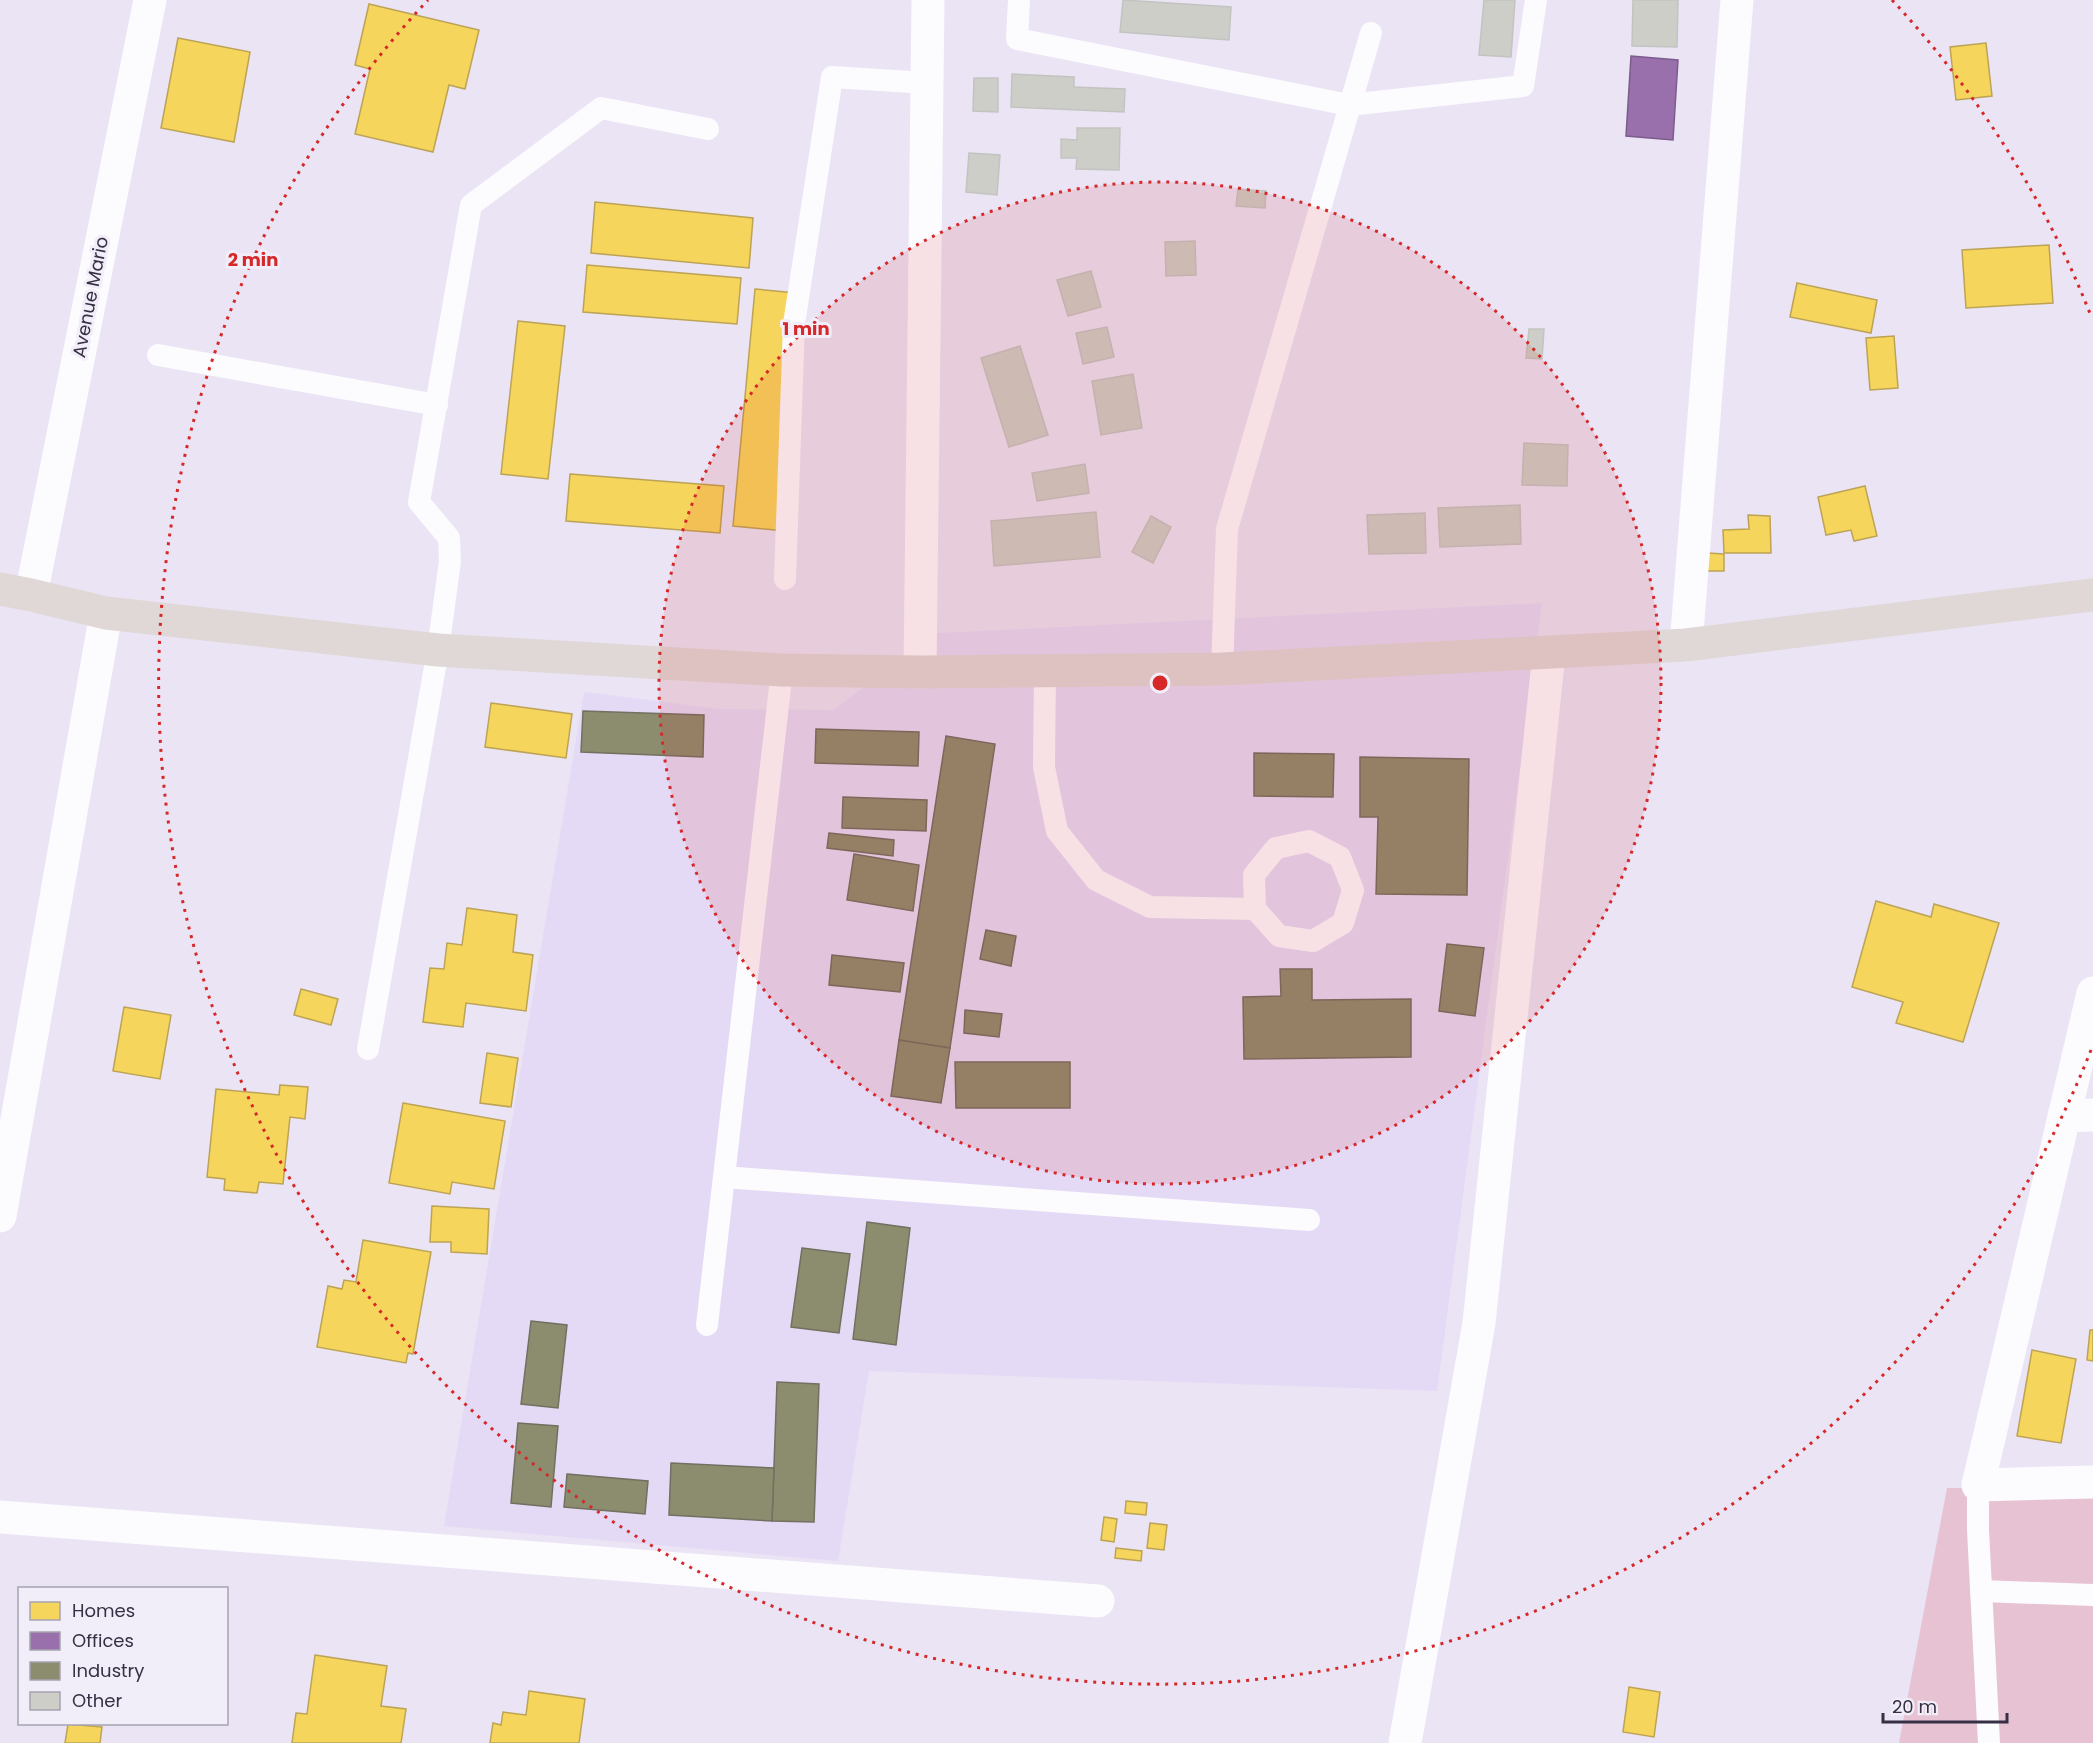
<svg xmlns="http://www.w3.org/2000/svg" width="2093" height="1743" font-family="Poppins,sans-serif">
<rect width="100%" height="100%" fill="#eae4f5"/>
<polygon fill="#e4daf6" points="1542,603 1437,1391 869,1371 838,1561 444,1526 584,692 720,709 833,710 938,633"/>
<polygon fill="#e7c2d3" points="1947,1488 2093,1489 2093,1743 1899,1743"/>
<g fill="#f6d55c" stroke="#bda355" stroke-width="1.5">
<polygon points="369,4 479,30 465,89 449,85 433,152 355,134 370,69 355,65"/>
<polygon points="178,38 250,52 234,142 161,128"/>
<polygon points="1986,43 1992,96 1956,100 1950,47"/>
<polygon points="595,202 753,218 749,268 591,253"/>
<polygon points="2049,245 2053,303 1966,308 1962,250"/>
<polygon points="587,265 741,278 737,324 583,312"/>
<polygon points="1797,283 1877,300 1871,333 1790,317"/>
<polygon points="755,289 807,294 785,531 733,526"/>
<polygon points="518,321 565,326 548,479 501,474"/>
<polygon points="1894,336 1898,388 1870,390 1866,338"/>
<polygon points="570,474 724,486 720,533 566,521"/>
<polygon points="1865,486 1877,536 1854,541 1851,530 1826,535 1818,497"/>
<polygon points="1748,515 1770,516 1771,553 1724,553 1723,530 1749,529"/>
<polygon points="1707,553 1724,554 1724,571 1707,571"/>
<polygon points="491,703 572,714 566,758 485,747"/>
<polygon points="1876,901 1931,917 1934,904 1999,923 1963,1042 1896,1023 1903,1002 1852,987"/>
<polygon points="467,908 517,915 513,952 533,955 526,1011 466,1003 463,1027 423,1022 430,968 444,969 447,943 462,945"/>
<polygon points="301,989 338,999 331,1025 294,1015"/>
<polygon points="124,1007 171,1015 160,1079 113,1071"/>
<polygon points="487,1053 518,1058 511,1107 480,1103"/>
<polygon points="280,1085 308,1087 305,1119 290,1117 283,1184 259,1182 257,1193 224,1190 225,1179 207,1177 216,1089 279,1095"/>
<polygon points="403,1103 505,1121 494,1189 452,1182 450,1194 389,1183"/>
<polygon points="432,1206 489,1209 487,1254 451,1252 451,1242 430,1242"/>
<polygon points="363,1240 431,1252 413,1354 408,1353 406,1363 317,1347 328,1286 342,1289 344,1280 356,1282"/>
<polygon points="2090,1330 2093,1330 2093,1361 2087,1360"/>
<polygon points="2032,1350 2076,1359 2061,1443 2017,1436"/>
<polygon points="1126,1501 1147,1503 1146,1515 1125,1513"/>
<polygon points="1104,1517 1117,1519 1114,1542 1101,1540"/>
<polygon points="1150,1523 1167,1525 1164,1550 1147,1548"/>
<polygon points="1116,1548 1142,1551 1141,1561 1115,1558"/>
<polygon points="315,1655 387,1666 381,1706 406,1709 401,1743 292,1743 296,1713 307,1714"/>
<polygon points="1629,1687 1660,1692 1654,1737 1623,1732"/>
<polygon points="529,1691 585,1699 579,1743 490,1743 493,1723 501,1725 503,1712 526,1715"/>
<polygon points="68,1724 102,1727 100,1743 65,1743"/>
</g>
<polygon fill="#9970ab" stroke="#7c5c8c" stroke-width="1.5" points="1631,56 1678,60 1673,140 1626,136"/>
<g fill="#8c8c6e" stroke="#727061" stroke-width="1.5">
<polygon points="583,711 704,715 703,757 581,752"/>
<polygon points="816,729 919,732 918,766 815,763"/>
<polygon points="946,736 995,744 950,1048 899,1040"/>
<polygon points="1254,753 1334,754 1333,797 1254,796"/>
<polygon points="1360,757 1469,759 1467,895 1376,894 1378,817 1360,817"/>
<polygon points="843,797 927,800 926,831 842,828"/>
<polygon points="829,833 894,840 893,856 827,848"/>
<polygon points="854,854 919,865 913,911 847,900"/>
<polygon points="986,930 1016,936 1011,966 980,959"/>
<polygon points="1447,944 1484,948 1475,1016 1439,1011"/>
<polygon points="832,955 904,963 900,992 829,985"/>
<polygon points="1280,969 1312,969 1312,1000 1411,999 1411,1057 1244,1059 1243,997 1281,996"/>
<polygon points="965,1010 1002,1014 999,1037 964,1033"/>
<polygon points="899,1040 950,1048 941,1103 891,1096"/>
<polygon points="955,1062 1070,1062 1070,1108 956,1108"/>
<polygon points="867,1222 910,1228 896,1345 853,1339"/>
<polygon points="802,1248 850,1254 839,1333 791,1327"/>
<polygon points="531,1321 567,1325 558,1408 521,1404"/>
<polygon points="777,1382 819,1384 814,1522 772,1521"/>
<polygon points="518,1423 558,1426 551,1507 511,1503"/>
<polygon points="671,1463 774,1468 772,1521 669,1515"/>
<polygon points="567,1474 648,1481 645,1514 564,1507"/>
</g>
<g fill="#cccec7" stroke="#c3c4c1" stroke-width="1.5">
<polygon points="1123,0 1231,7 1229,40 1120,32"/>
<polygon points="1484,0 1515,0 1511,57 1479,55"/>
<polygon points="1633,0 1678,0 1677,47 1632,46"/>
<polygon points="1012,74 1074,77 1074,87 1125,89 1124,112 1011,107"/>
<polygon points="974,78 998,78 998,112 973,111"/>
<polygon points="1077,128 1120,128 1119,170 1076,169 1077,158 1061,158 1061,139 1077,140"/>
<polygon points="969,153 1000,155 997,195 966,192"/>
<polygon points="1238,189 1266,191 1265,208 1236,206"/>
<polygon points="1195,241 1196,275 1166,276 1165,242"/>
<polygon points="1091,271 1101,307 1068,316 1057,280"/>
<polygon points="1107,327 1114,357 1083,364 1076,333"/>
<polygon points="1529,329 1544,329 1542,359 1526,358"/>
<polygon points="1020,346 1048,435 1009,447 981,358"/>
<polygon points="1133,374 1142,428 1101,435 1092,381"/>
<polygon points="1524,443 1568,445 1567,486 1522,485"/>
<polygon points="1085,464 1089,493 1037,501 1032,473"/>
<polygon points="1520,505 1521,544 1440,547 1438,508"/>
<polygon points="1096,512 1100,557 994,566 991,521"/>
<polygon points="1425,513 1426,553 1369,554 1367,515"/>
<polygon points="1151,516 1171,527 1153,563 1132,552"/>
</g>
<g fill="none" stroke-linecap="round" stroke-linejoin="round">
<g stroke="#fcfbfe" stroke-width="22">
<polyline points="1019,0 1017,39 1349,105 1523,86 1536,0"/>
<polyline points="158,355 437,405"/>
<polyline points="785,579 794,324 832,77 927,83"/>
<polyline points="1222,669 1227,529 1371,33"/>
<polyline points="1045,670 1044,767 1057,831 1096,880 1150,907 1255,909"/>
<polygon points="1309,841 1340,857 1353,890 1343,923 1313,941 1279,936 1255,909 1254,875 1276,848"/>
<polyline points="368,1049 438,650 450,561 449,538 419,502 471,205 601,108 708,129"/>
<polyline points="724,1177 1309,1220"/>
<polyline points="707,1325 782,670"/>
<polyline points="1978,1485 1978,1530 1989,1743"/>
<polyline points="1981,1591 2093,1595"/>
</g>
<g stroke="#fcfbfe" stroke-width="33">
<polyline points="31,595 150,0"/>
<polyline points="1686,645 1737,0"/>
<polyline points="920,672 928,0"/>
<polyline points="2093,993 1978,1485 2093,1482"/>
<polyline points="2064,1116 2093,1115"/>
<polyline points="0,1216 106,613"/>
<polyline points="0,1517 1098,1601"/>
<polyline points="1405,1743 1479,1323 1549,653"/>
</g>
<polyline stroke="#e0d8d6" stroke-width="33" points="0,589 31,595 106,613 438,650 782,670 920,672 1222,669 1686,645 2093,595"/>
</g>
<circle cx="1160" cy="683" r="501" fill="#d62828" fill-opacity=".12"/>
<g fill="none" stroke="#d62828" stroke-width="3" stroke-dasharray="3 6">
<circle cx="1160" cy="683" r="501"/>
<path d="M2091 1050A1001 1001 0 1 1 428 0M1892 0A1001 1001 0 0 1 2091 316"/>
</g>
<g text-anchor="middle" dominant-baseline="central" stroke-width="6" stroke-linejoin="round" paint-order="stroke">
<g font-size="18" fill="#372f44" stroke="#f2eef9">
<text transform="translate(90 297) rotate(-79)">Avenue Mario</text>
</g>
</g>
<circle cx="1160" cy="683" r="9" fill="#d62828" stroke="#f2eef9" stroke-width="3"/>
<g font-size="18" text-anchor="middle" font-weight="bold" fill="#d62828" stroke="#f2eef9" stroke-width="6" stroke-linejoin="round" paint-order="stroke">
<text x="253" y="266">2 min</text>
<text x="806" y="335">1 min</text>
</g>
<rect x="18" y="1587" width="210" height="138" fill="#f2eef9" stroke="#a7a2b1" stroke-width="1.5"/>
<rect x="30" y="1602" width="30" height="18" fill="#f6d55c" stroke="#a7a2b1" stroke-width="1.5"/>
<text x="72" y="1617" font-size="18" fill="#372f44">Homes</text>
<rect x="30" y="1632" width="30" height="18" fill="#9970ab" stroke="#a7a2b1" stroke-width="1.5"/>
<text x="72" y="1647" font-size="18" fill="#372f44">Offices</text>
<rect x="30" y="1662" width="30" height="18" fill="#8c8c6e" stroke="#a7a2b1" stroke-width="1.5"/>
<text x="72" y="1677" font-size="18" fill="#372f44">Industry</text>
<rect x="30" y="1692" width="30" height="18" fill="#cccec7" stroke="#a7a2b1" stroke-width="1.5"/>
<text x="72" y="1707" font-size="18" fill="#372f44">Other</text>
<path d="M1883 1713v9h124v-9" fill="none" stroke="#372f44" stroke-width="3"/>
<text x="1892" y="1713" font-size="18" fill="#372f44" stroke="#f2eef9" stroke-width="4.5" paint-order="stroke">20 m</text>
</svg>
